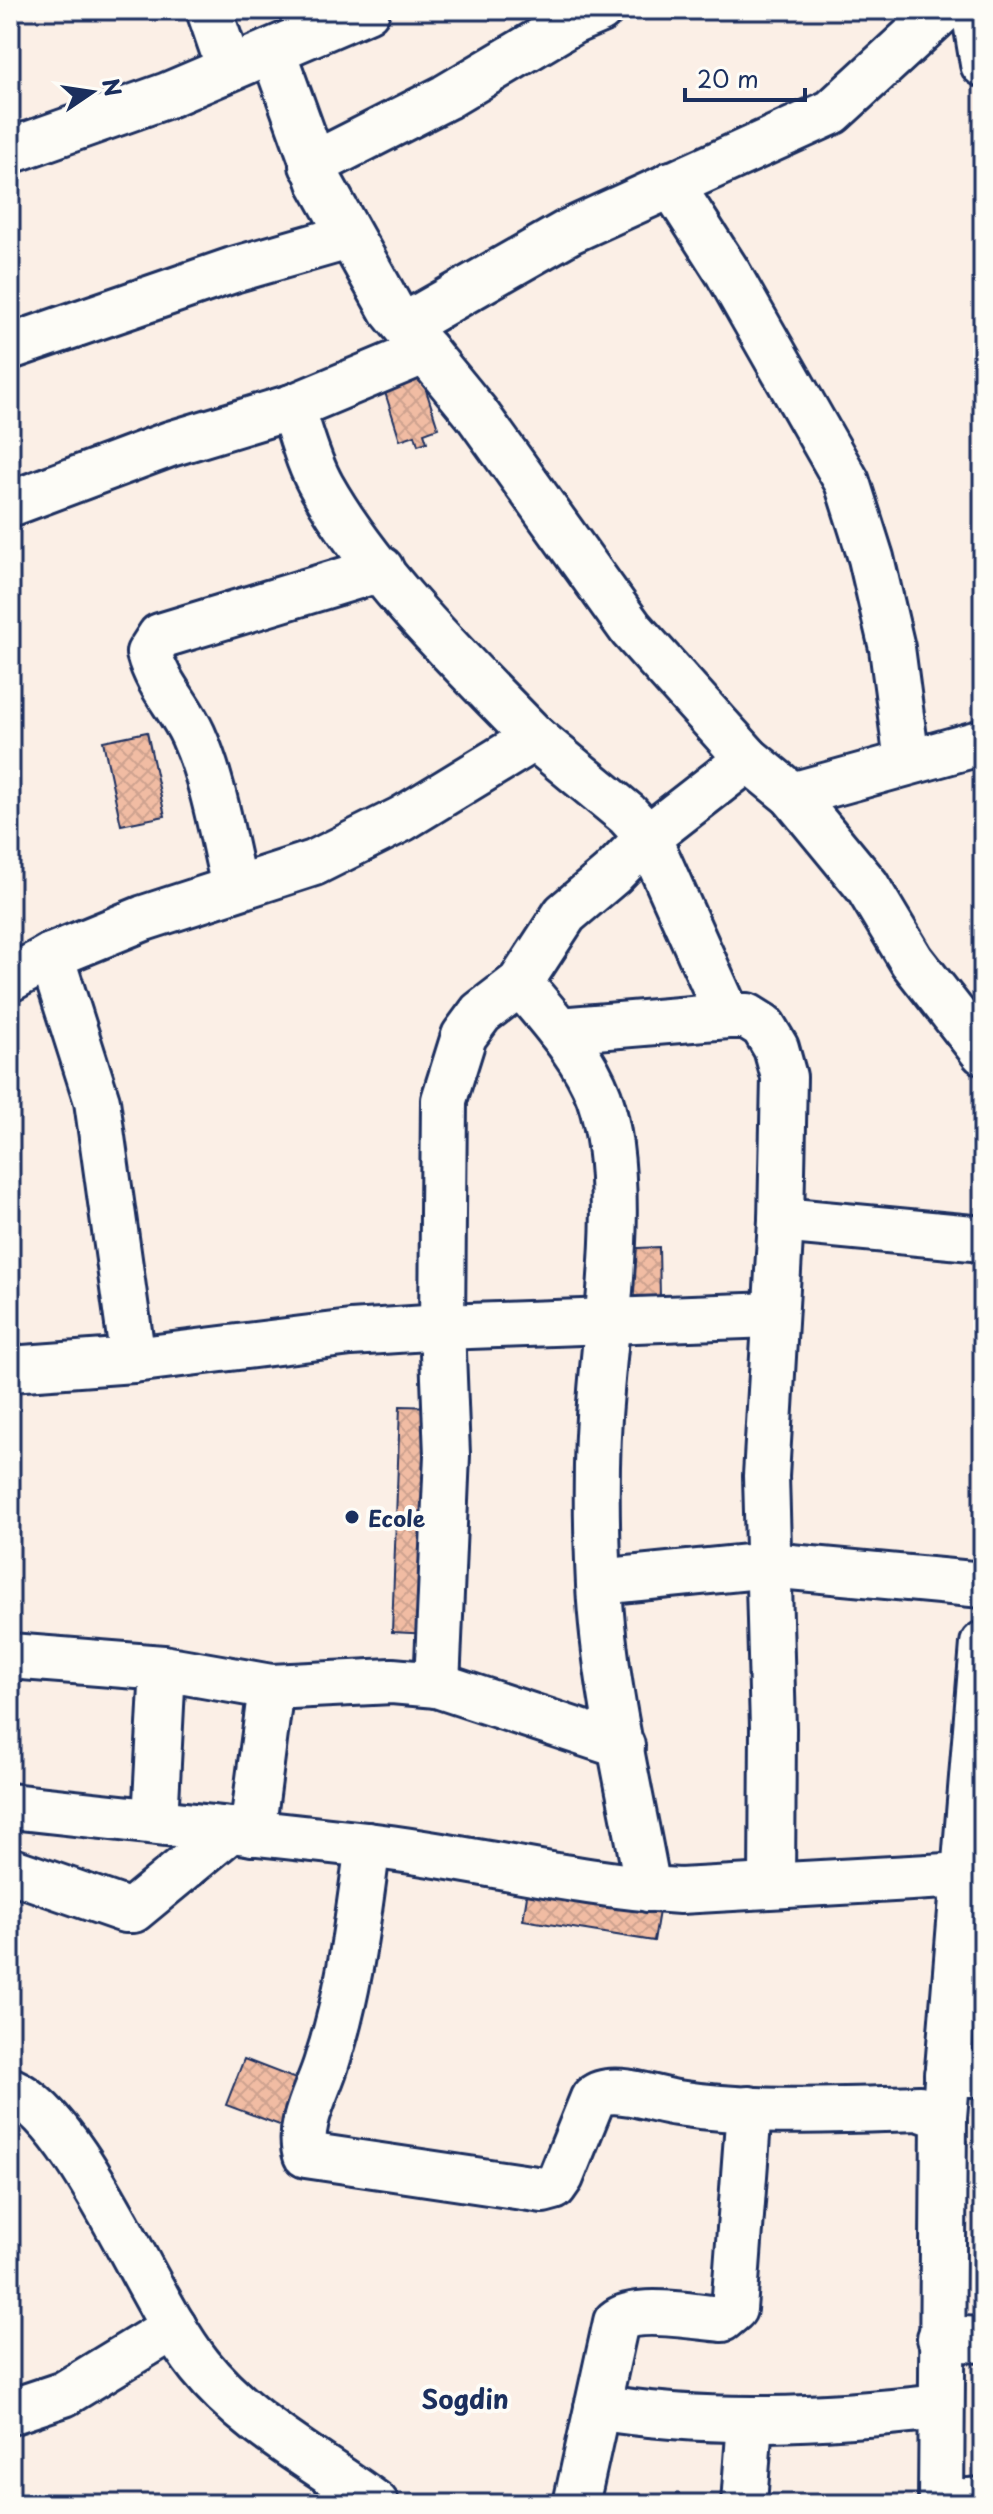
<svg xmlns="http://www.w3.org/2000/svg" width="993" height="2514" font-family="'Playpen Sans',sans-serif">
<defs>
<pattern id="building-cross-hatch" width="8" height="8" patternUnits="userSpaceOnUse" patternTransform="scale(2)"><rect width="8" height="8" fill="#f1bca3"/><path d="M0 0l8 8M0 8l8-8" fill="none" stroke="#cea28f"/></pattern>
</defs>
<rect width="100%" height="100%" fill="#fbefe6"/>
<filter id="ink" filterUnits="userSpaceOnUse"><feTurbulence type="fractalNoise" baseFrequency=".0125" numOctaves="2"/><feDisplacementMap in="SourceGraphic" scale="16" xChannelSelector="R" yChannelSelector="G"/><feConvolveMatrix kernelMatrix="1 2 1 2 8 2 1 2 1" color-interpolation-filters="sRGB"/></filter>
<g filter="url(#ink)">
<g fill="url(#building-cross-hatch)" stroke="#1b2f5e" stroke-width="2">
<polygon points="421,374 438,428 424,433 427,442 418,445 415,435 400,440 383,386"/>
<polygon points="147,732 165,816 121,825 103,741"/>
<polygon points="659,1247 660,1297 618,1297 616,1249"/>
<polygon points="400,1406 438,1407 430,1634 392,1632"/>
<polygon points="529,1883 660,1905 654,1941 523,1920"/>
<polygon points="244,2059 309,2084 293,2130 226,2105"/>
</g>
<g fill="none" stroke-linecap="round" stroke-linejoin="round">
<g stroke="#1b2f5e" stroke-width="50">
<g id="street">
<polyline points="209,10 229,68"/>
<polyline points="273,52 320,182 391,309 476,413 631,629 748,759 792,795 867,886 912,961 983,1052"/>
<polyline points="10,151 168,95 367,10"/>
<polyline points="312,165 446,97 572,22 600,10"/>
<polyline points="671,184 728,273 847,482 871,558 892,648 907,761"/>
<polyline points="405,325 570,231 832,112 943,10"/>
<polyline points="10,347 233,270 348,237"/>
<path d="M292,407C301,433 308,463 322,487C373,577 463,664 535,738"/>
<polyline points="10,504 170,444 292,407 426,351"/>
<polyline points="792,795 983,742"/>
<path d="M234,886C222,836 214,782 193,735C180,706 158,686 149,653L160,636L381,569"/>
<polyline points="51,956 97,1101 133,1360"/>
<polyline points="10,979 51,956 144,918 314,863 402,819 535,738 627,814 648,837 728,1016 747,1016 763,1026 776,1048 784,1077 781,1220 766,1476 773,1728 772,1885"/>
<path d="M520,983C548,1017 584,1055 599,1097C627,1177 608,1306 601,1391C595,1455 596,1521 599,1585C604,1686 630,1789 648,1889"/>
<polyline points="559,1030 728,1016"/>
<polyline points="781,1220 983,1239"/>
<polyline points="10,1369 133,1360 351,1333 442,1327 774,1315"/>
<polyline points="599,1582 769,1565 983,1585"/>
<polyline points="10,1656 163,1668 271,1687"/>
<polyline points="437,1685 447,1455 442,1327 444,1100 464,1036 481,1013 520,983 565,914 612,874 648,837 748,759"/>
<path d="M10,1806C129,1819 248,1831 367,1845C472,1857 575,1885 680,1891L964,1875"/>
<polyline points="155,1821 163,1668"/>
<polyline points="252,1833 271,1687 392,1681 437,1685 622,1746"/>
<path d="M368,1845C358,1917 350,1992 327,2061C319,2089 296,2126 306,2155L543,2190L554,2187L561,2177L593,2098C612,2082 654,2100 677,2103C756,2115 839,2110 919,2108L944,2117"/>
<polyline points="10,1870 125,1910 133,1910 230,1830"/>
<polyline points="947,2074 983,2074"/>
<path d="M10,2090C81,2121 146,2299 200,2366C247,2425 317,2460 376,2504"/>
<polyline points="940,2338 983,2340"/>
<path d="M597,2407C711,2426 825,2420 939,2407"/>
<polyline points="10,2412 64,2394 174,2327"/>
<polyline points="941,2503 983,2500"/>
<path d="M576,2504L616,2322C635,2305 696,2317 722,2319L734,2309L749,2109"/>
<polyline points="744,2504 750,2420"/>
</g>
</g>
<g stroke="#1b2f5e" stroke-width="50">
<g id="secondary">
<polyline points="974,10 983,64"/>
<polyline points="941,2504 944,2117 983,1644"/>
</g>
</g>
<use href="#street" stroke="#fdfcf7" stroke-width="44"/>
<use href="#secondary" stroke="#fdfcf7" stroke-width="44"/>
</g>
</g>
<circle fill="#1b2f5e" stroke="#fdfcf7" stroke-width="3" cx="352" cy="1517" r="8"/>
<g text-anchor="middle" dominant-baseline="central" stroke-width="8" stroke-linejoin="round" paint-order="stroke">
<g font-size="22" font-weight="bold" fill="#1b2f5e" stroke="#fdfcf7" text-anchor="start">
<text x="368" y="1517">Ecole</text>
</g>
<g font-size="26" font-weight="bold" fill="#1b2f5e" stroke="#fdfcf7">
<text x="465" y="2398">Sogdin</text>
</g>
</g>
<rect width="993" height="2514" fill="none" stroke="#fdfcf7" stroke-width="40"/>
<rect x="20" y="20" width="953" height="2474" fill="none" stroke="#1b2f5e" stroke-width="3" filter="url(#ink)"/>
<g transform="translate(92 92) rotate(77)" stroke="#fdfcf7" stroke-width="6" paint-order="stroke">
<path d="M0-6L14 30L0 20L-14 30Z" fill="#1b2f5e"/>
<text y="-12" font-size="22" font-weight="bold" text-anchor="middle" fill="#1b2f5e">N</text>
</g>
<path d="M685 88v12h120v-12" fill="none" stroke="#1b2f5e" stroke-width="4"/>
<text x="697" y="88" font-size="24" fill="#1b2f5e" stroke="#fdfcf7" stroke-width="6" paint-order="stroke">20 m</text>
</svg>
